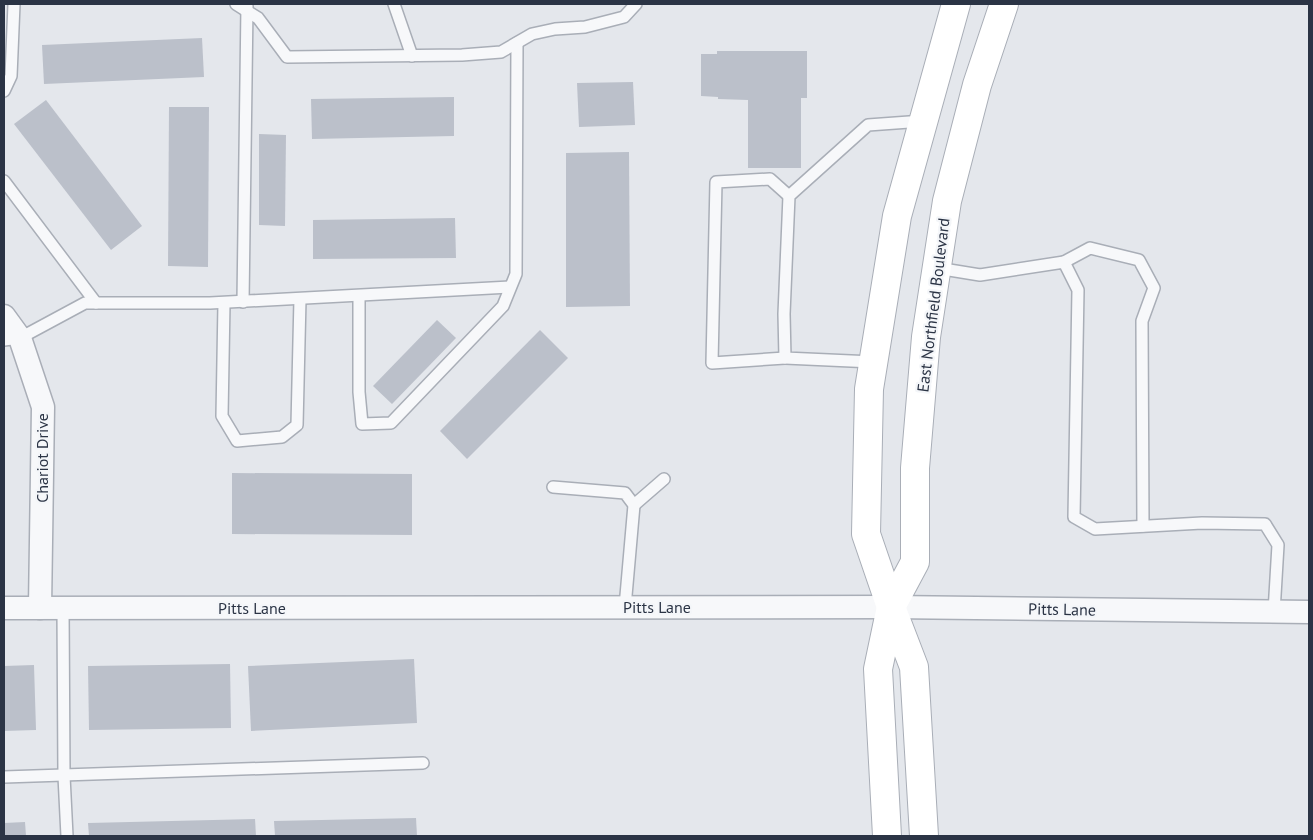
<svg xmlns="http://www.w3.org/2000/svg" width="1313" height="840" font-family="'PT Sans',sans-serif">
<rect width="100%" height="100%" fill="#e4e7ec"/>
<g fill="#bbc0ca">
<polygon points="202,38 204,77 44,84 42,45"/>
<polygon points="717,51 807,51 807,98 801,98 801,168 748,168 748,100 718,99 718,97 701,96 701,54 717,54"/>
<polygon points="633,82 635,125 579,127 577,83"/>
<polygon points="454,97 454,136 312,139 311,99"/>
<polygon points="46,100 142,226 111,250 14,124"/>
<polygon points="169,107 209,107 208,267 168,266"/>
<polygon points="259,134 286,135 285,226 259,225"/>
<polygon points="629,152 630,306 566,307 566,153"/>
<polygon points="455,218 456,258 313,259 313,220"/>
<polygon points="437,320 456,338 392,404 373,386"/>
<polygon points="540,330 568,358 467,459 440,431"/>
<polygon points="232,473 412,474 412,535 232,534"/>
<polygon points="414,659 417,723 251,731 248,666"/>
<polygon points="230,664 231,728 89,730 88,666"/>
<polygon points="34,665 36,730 4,731 4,666"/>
<polygon points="416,818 417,836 275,836 274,821"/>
<polygon points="255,819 256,836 89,836 88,823"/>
<polygon points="25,822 26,836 4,836 4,823"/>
</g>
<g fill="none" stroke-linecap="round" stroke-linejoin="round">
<g stroke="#a9aeb7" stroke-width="14">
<g id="service">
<polyline points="236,4 258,18 287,57 462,55 501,52 532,34 555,29 585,27 624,17 636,4"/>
<polyline points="394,4 412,56"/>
<polyline points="4,91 11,76 14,4"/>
<polyline points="4,181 96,303"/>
<polyline points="1064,262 1090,248 1139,260 1154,288 1142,321 1143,526"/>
<polyline points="937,268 980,275 1064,262 1078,290 1074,517 1095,529 1202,523 1265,524 1278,545 1274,612"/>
<polyline points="359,296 359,392 362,424 391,423 503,306 516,274 517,43"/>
<polyline points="243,302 247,6"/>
<polyline points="224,303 222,416 237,441 282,437 297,425 300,299"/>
<polyline points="4,340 20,338 85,303 210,303 510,287"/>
<polyline points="785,358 712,363 716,182 770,179 789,196"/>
<polyline points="873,362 785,358 784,314 789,196 868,125 923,121"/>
<polyline points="553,487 625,493 634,505 625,607"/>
<polyline points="634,505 664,479"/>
<polyline points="63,608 64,776 67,836"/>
<polyline points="4,777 423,763"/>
</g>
</g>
<g stroke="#a9aeb7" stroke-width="25">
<g id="minor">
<polyline points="4,316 20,338 43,407 40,608"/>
<polyline points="4,608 891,607 1309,612"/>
</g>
</g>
<g stroke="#a9aeb7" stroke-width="30">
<g id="secondary">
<polyline points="887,836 878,669 891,607 915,562 915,468 926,337 947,201 977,85 1004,4"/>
<polyline points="924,836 914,667 891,607 866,534 869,389 897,216 956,4"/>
</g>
</g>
<use href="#service" stroke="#f7f8fa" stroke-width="11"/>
<use href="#minor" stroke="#f7f8fa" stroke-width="22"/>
<use href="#secondary" stroke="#fff" stroke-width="28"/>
</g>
<g text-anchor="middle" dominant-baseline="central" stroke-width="4.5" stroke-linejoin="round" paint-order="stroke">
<g font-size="16" fill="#2b3445" stroke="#f4f6f9">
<text transform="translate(933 305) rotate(-83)">East Northfield Boulevard</text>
<text transform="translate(42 458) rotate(-90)">Chariot Drive</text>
<text x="657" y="607">Pitts Lane</text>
<text x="252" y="608">Pitts Lane</text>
<text transform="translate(1062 609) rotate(1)">Pitts Lane</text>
</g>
</g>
<rect width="1313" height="840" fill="none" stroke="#2b3445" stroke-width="10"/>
</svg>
